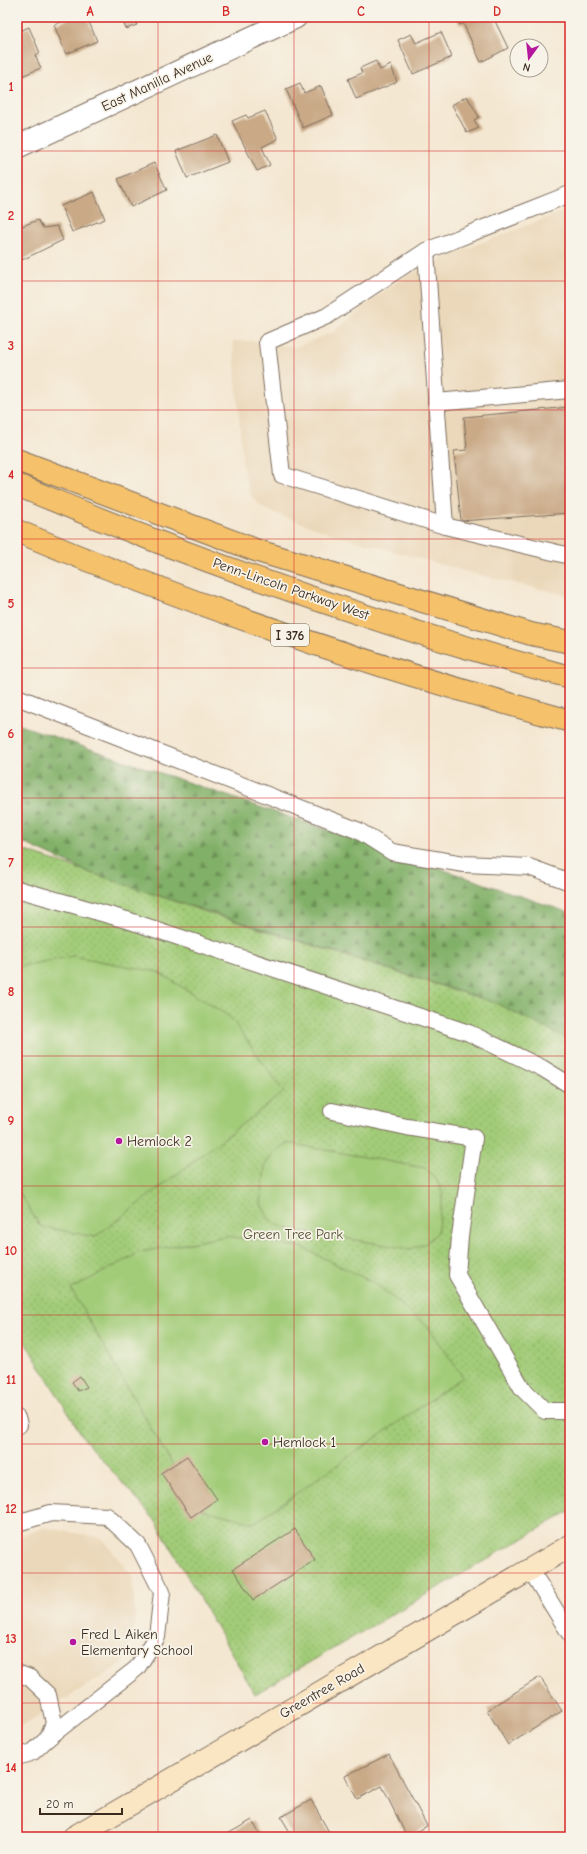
<svg xmlns="http://www.w3.org/2000/svg" width="587" height="1854" font-family="'Comic Neue',sans-serif">
<defs>
<pattern id="forest-firs" width="22" height="20" patternUnits="userSpaceOnUse"><rect width="22" height="20" fill="#81b068"/><path d="M5 1l3.5 6h-7zM16 11l3.5 6h-7z" fill="#6b8f55"/></pattern>
<pattern id="park-dots" width="8" height="8" patternUnits="userSpaceOnUse"><rect width="8" height="8" fill="#a2cc78"/><path d="M2 2h.1M6 6h.1" fill="none" stroke="#8caf67" stroke-width="1.8" stroke-linecap="round"/></pattern>
</defs>
<rect width="100%" height="100%" fill="#f7f3e8"/>
<filter id="ink" filterUnits="userSpaceOnUse"><feTurbulence type="fractalNoise" baseFrequency=".025" numOctaves="2"/><feDisplacementMap in="SourceGraphic" scale="8" xChannelSelector="R" yChannelSelector="G"/><feConvolveMatrix kernelMatrix="1 2 1 2 8 2 1 2 1" color-interpolation-filters="sRGB"/></filter>
<filter id="wash" filterUnits="userSpaceOnUse"><feTurbulence type="fractalNoise" baseFrequency=".012" numOctaves="4" result="noise"/><feDisplacementMap in="SourceGraphic" scale="16" xChannelSelector="R" yChannelSelector="G"/><feGaussianBlur stdDeviation="0.9" result="paint"/><feColorMatrix in="noise" values="0 0 0 0 0 0 0 0 0 0 0 0 0 0 0 0 0 1.4 0 .05"/><feComposite in="paint" operator="in"/></filter>
<g filter="url(#wash)">
<rect width="100%" height="100%" fill="#f4e7d1"/>
<g fill="#ebd8ba">
<polygon points="570,209 570,596 471,573 329,533 272,512 262,507 256,501 250,494 246,481 243,466 233,341 255,341 295,347 334,332 364,306 404,277 445,257"/>
<polygon points="44,1527 102,1538 132,1576 136,1622 123,1663 17,1729 17,1537"/>
</g>
<polygon fill="url(#forest-firs)" stroke="#5e6d43" points="17,724 570,913 570,1041 477,997 99,877 17,840"/>
<polygon fill="url(#park-dots)" stroke="#6e7b4b" points="17,848 206,912 495,1003 570,1040 570,1511 255,1694 155,1520 85,1440 17,1329"/>
<g fill="#a2cc78" stroke="#6e7b4b">
<polygon points="73,956 158,972 230,1017 284,1092 95,1237 40,1226 17,1189 17,967"/>
<polygon points="287,1143 425,1168 436,1179 443,1194 437,1233 425,1244 410,1249 284,1228 270,1220 261,1204 265,1166 274,1152"/>
<polygon points="227,1236 301,1247 376,1284 429,1328 463,1377 254,1523 197,1508 71,1289 141,1252"/>
</g>
<g id="blocks">
<g fill="#c9a986">
<polygon points="73,17 87,17 97,41 66,54 54,25"/>
<polygon points="121,17 139,17 135,19 137,25 126,29"/>
<polygon points="456,17 493,17 508,48 481,62 463,23 460,25"/>
<polygon points="29,27 40,53 35,55 41,68 17,78 17,32"/>
<polygon points="441,32 452,57 413,74 398,40 411,34 416,43"/>
<polygon points="376,61 380,70 391,65 397,82 356,99 348,79 362,73 360,68"/>
<polygon points="300,83 304,93 321,86 333,115 303,128 286,89"/>
<polygon points="467,96 479,117 474,120 479,128 467,133 452,105"/>
<polygon points="265,111 278,139 262,147 270,165 257,171 232,121 246,115 248,118"/>
<polygon points="217,135 228,162 187,178 176,151"/>
<polygon points="154,163 167,190 131,207 118,179"/>
<polygon points="94,192 105,219 72,232 61,206"/>
<polygon points="38,220 43,228 57,226 63,240 22,260 17,249 17,228"/>
<polygon points="570,407 570,513 461,521 454,451 467,450 464,417"/>
<polygon points="80,1376 87,1387 78,1391 72,1382"/>
<polygon points="187,1456 217,1499 191,1517 161,1473"/>
<polygon points="295,1529 315,1560 253,1600 233,1569"/>
<polygon points="540,1677 562,1711 508,1745 487,1710"/>
<polygon points="389,1754 427,1826 407,1837 382,1786 357,1799 345,1776"/>
<polygon points="311,1800 329,1832 320,1837 293,1837 281,1817"/>
<polygon points="252,1820 261,1837 225,1837 224,1836"/>
</g>
</g>
</g>
<g filter="url(#ink)">
<use href="#blocks" fill-opacity="0" stroke="#7c6c5d" stroke-width="1"/>
<g fill="none" stroke-linecap="round" stroke-linejoin="round">
<g stroke="#7c6c5d" stroke-width="18">
<g id="service">
<polyline points="570,194 426,251 445,526 570,556"/>
<polyline points="426,251 327,316 267,342 282,475 445,526"/>
<polyline points="436,402 570,390"/>
<polyline points="17,697 359,831 392,852 464,864 529,867 570,882"/>
<polyline points="17,889 130,921 469,1033 542,1068 570,1085"/>
<polyline points="332,1111 407,1127 474,1138 460,1236 457,1275 522,1388 545,1411 570,1411"/>
<polyline points="17,1418 19,1425 17,1426"/>
<polyline points="17,1523 51,1513 107,1516 138,1545 162,1592 157,1637 137,1668 48,1738"/>
<polyline points="530,1569 570,1634"/>
<polyline points="17,1673 30,1678 48,1695 54,1723 48,1738 33,1752 17,1757"/>
</g>
</g>
<g stroke="#7c6c5d" stroke-width="24">
<polyline id="minor" points="17,147 296,17"/>
</g>
<g stroke="#7c6c5d" stroke-width="24">
<polyline id="secondary" points="74,1837 570,1546"/>
</g>
<g stroke="#7c6c5d" stroke-width="24">
<g id="motorway">
<polyline points="17,460 258,551 531,634 570,642"/>
<path d="M17,485C197,561 382,626 570,677"/>
<path d="M17,531C196,607 382,670 570,721"/>
</g>
</g>
<use href="#service" stroke="#fff" stroke-width="16"/>
<use href="#minor" stroke="#fff" stroke-width="22"/>
<use href="#secondary" stroke="#fbe6c4" stroke-width="22"/>
<use href="#motorway" stroke="#f5c16b" stroke-width="22"/>
</g>
</g>
<path fill="none" stroke="#d62828" stroke-width="1" stroke-opacity="0.55" d="M158,17V1837M294,17V1837M429,17V1837M17,151H570M17,281H570M17,410H570M17,539H570M17,668H570M17,798H570M17,927H570M17,1056H570M17,1186H570M17,1315H570M17,1444H570M17,1573H570M17,1703H570"/>
<g fill="#b5179e" stroke="#f7f3e8" stroke-width="1.5">
<circle cx="119" cy="1141" r="4"/>
<circle cx="265" cy="1442" r="4"/>
<circle cx="73" cy="1642" r="4"/>
</g>
<g text-anchor="middle" dominant-baseline="central" stroke-width="3.5" stroke-linejoin="round" paint-order="stroke">
<rect fill="#f7f3e8" stroke="#73665b" stroke-width="1" x="271" y="624" width="38" height="22" rx="3"/>
<g font-size="13" font-weight="bold" fill="#3b2a1e">
<text x="290" y="635">I 376</text>
</g>
<g font-size="14" fill="#3b2a1e" stroke="#f7f3e8">
<text transform="translate(157 82) rotate(-25)">East Manilla Avenue</text>
<text transform="translate(291 589) rotate(19)">Penn-Lincoln Parkway West</text>
<text transform="translate(322 1691) rotate(-30)">Greentree Road</text>
</g>
<g font-size="14" fill="#3b2a1e" stroke="#f7f3e8" text-anchor="start">
<text x="127" y="1141">Hemlock 2</text>
<text x="273" y="1442">Hemlock 1</text>
<text x="81" y="1634">Fred L Aiken<tspan x="81" dy="16">Elementary School</tspan></text>
</g>
<g font-size="14" fill="#555234" stroke="#f7f3e8">
<text x="293" y="1234">Green Tree Park</text>
</g>
</g>
<rect width="587" height="1854" fill="none" stroke="#f7f3e8" stroke-width="44"/>
<g transform="translate(529 58) rotate(195)"><circle r="19" fill="#f7f3e8" stroke="#aca397"/>
<path d="M0-3L7 15L0 10L-7 15Z" fill="#b5179e"/>
<text y="-6" font-size="11" font-weight="bold" text-anchor="middle" fill="#3b2a1e">N</text>
</g>
<path d="M40 1808v6h82v-6" fill="none" stroke="#3b2a1e" stroke-width="2"/>
<text x="46" y="1808" font-size="12" fill="#3b2a1e" stroke="#f7f3e8" stroke-width="3" paint-order="stroke">20 m</text>
<rect x="22" y="22" width="543" height="1810" fill="none" stroke="#d62828" stroke-width="1.5"/>
<g font-size="13" text-anchor="middle" font-weight="bold" fill="#d62828">
<text x="90" y="16">A</text>
<text x="226" y="16">B</text>
<text x="361" y="16">C</text>
<text x="497" y="16">D</text>
<text x="11" y="91">1</text>
<text x="11" y="220">2</text>
<text x="11" y="350">3</text>
<text x="11" y="479">4</text>
<text x="11" y="608">5</text>
<text x="11" y="738">6</text>
<text x="11" y="867">7</text>
<text x="11" y="996">8</text>
<text x="11" y="1125">9</text>
<text x="11" y="1255">10</text>
<text x="11" y="1384">11</text>
<text x="11" y="1513">12</text>
<text x="11" y="1643">13</text>
<text x="11" y="1772">14</text>
</g>
</svg>
